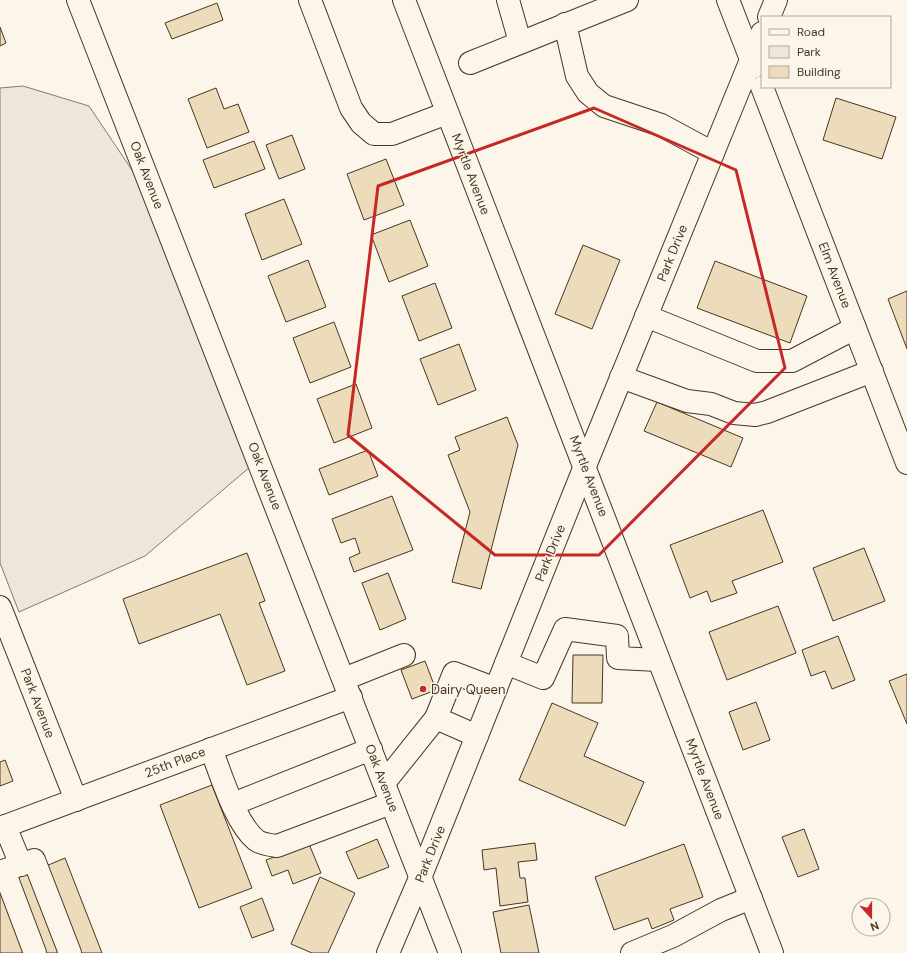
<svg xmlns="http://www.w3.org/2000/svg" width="907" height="953" font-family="'DM Sans',sans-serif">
<rect width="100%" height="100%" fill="#fbf6e9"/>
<polygon fill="#ede6d9" stroke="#887966" points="23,86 89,106 138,179 250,467 145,556 19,612 0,563 0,88"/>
<g fill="#ecdcbc" stroke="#4a3520">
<polygon points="217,3 223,20 172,39 165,23"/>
<polygon points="0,27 6,43 0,46"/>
<polygon points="216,88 224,109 238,104 249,132 207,148 188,99"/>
<polygon points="836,98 896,117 882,159 823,140"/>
<polygon points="292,135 305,169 279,179 266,145"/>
<polygon points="254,141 265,169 214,188 203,160"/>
<polygon points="386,159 404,205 364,220 347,174"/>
<polygon points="284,199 302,244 262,260 245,214"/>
<polygon points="410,220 428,266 389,282 371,235"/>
<polygon points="583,245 620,260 592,329 555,314"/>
<polygon points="308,260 326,307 286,322 268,276"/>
<polygon points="715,261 807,296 790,343 697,308"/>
<polygon points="435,283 452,328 419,341 402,296"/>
<polygon points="907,291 907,349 888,299"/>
<polygon points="334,322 351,367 310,383 293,338"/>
<polygon points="459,344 476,390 438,405 420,359"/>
<polygon points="356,384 372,428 334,443 317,399"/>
<polygon points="657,402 743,438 731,467 644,431"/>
<polygon points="507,417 518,445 481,589 452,582 470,512 448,455 460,450 455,437"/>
<polygon points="368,450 378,476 329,495 319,469"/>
<polygon points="392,496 413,550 354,572 349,558 360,553 355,538 341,543 332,519"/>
<polygon points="763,510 783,562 732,581 737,593 711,602 707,591 690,598 670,545"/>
<polygon points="864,548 885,601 833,621 813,568"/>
<polygon points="247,553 265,601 259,603 285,671 247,685 220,614 139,644 123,599"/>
<polygon points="388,573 406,619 380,630 362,583"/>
<polygon points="778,606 796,653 727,680 709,632"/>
<polygon points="838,636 855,680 832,689 825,671 811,676 802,650"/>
<polygon points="573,655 603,655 602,703 572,703"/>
<polygon points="425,661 436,690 412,699 401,670"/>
<polygon points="907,674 907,724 889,681"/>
<polygon points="756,702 770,740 743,750 729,712"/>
<polygon points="552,703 598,723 584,756 644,782 625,826 519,780"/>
<polygon points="5,760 13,781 0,786 0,762"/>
<polygon points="212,785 252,888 199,908 160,805"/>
<polygon points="804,829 819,869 798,877 782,837"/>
<polygon points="377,839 389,867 358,879 346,852"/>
<polygon points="535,843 537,860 518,862 520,878 525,878 528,902 500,906 496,868 484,870 482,850"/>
<polygon points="309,844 321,873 293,884 288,870 272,876 266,860"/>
<polygon points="684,844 703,897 670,909 674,920 652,929 648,918 614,930 595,877"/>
<polygon points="65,858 102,953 80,953 46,866"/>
<polygon points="32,871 63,953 41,953 13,878"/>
<polygon points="320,877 355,893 328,953 312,953 291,944"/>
<polygon points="0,890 24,953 0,953"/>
<polygon points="262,898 274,930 252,938 240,907"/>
<polygon points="529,905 539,953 501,953 493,912"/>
</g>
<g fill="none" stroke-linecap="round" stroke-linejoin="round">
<g stroke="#4a3520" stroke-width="24">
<g id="minor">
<polyline points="78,0 450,953"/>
<polyline points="310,0 351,108 361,123 374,134 392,134 447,113"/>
<polyline points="404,0 772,953"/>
<polyline points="508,0 520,42"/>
<polyline points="728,0 754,67"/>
<polyline points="769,17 776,0"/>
<polyline points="565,24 577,76 588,93 604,106 661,125 713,153"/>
<polyline points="470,63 627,0"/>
<polyline points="762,87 907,463"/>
<polyline points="646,316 757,361 792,361 855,328"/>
<polyline points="621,377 687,401 711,404 734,413 755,415 767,412 872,371"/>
<polyline points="0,607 76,800"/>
<polyline points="506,663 543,678 565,629 617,636 618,658 658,660"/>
<polyline points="344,679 404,655"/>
<polyline points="477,736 436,718 454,673 496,689"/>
<path d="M211,749C221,774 235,823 256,840C261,844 270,845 277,846L391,803"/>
<polyline points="384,783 436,718"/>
<polyline points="233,804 371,749"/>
<polyline points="5,826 21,865"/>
<polyline points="0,828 351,697"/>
<polyline points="4,871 35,953"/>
<polyline points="0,872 34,860 70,953"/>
<polyline points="388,953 420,878 585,466 762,33"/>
<polyline points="632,953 673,936 721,910 751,898"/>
</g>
</g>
<use href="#minor" stroke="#fbf6e9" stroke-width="22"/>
</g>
<path fill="none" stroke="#c62828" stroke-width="3" stroke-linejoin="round" d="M594,108L736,170L785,368L599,555H495L348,435L378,186Z"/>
<circle fill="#c62828" stroke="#fbf6e9" stroke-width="1.5" cx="423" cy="689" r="4"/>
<g text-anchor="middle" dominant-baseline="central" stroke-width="3" stroke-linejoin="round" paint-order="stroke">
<g font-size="13" fill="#4a3520" stroke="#fbf6e9">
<text transform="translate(471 174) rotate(69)">Myrtle Avenue</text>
<text transform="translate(147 175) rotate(69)">Oak Avenue</text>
<text transform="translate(672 253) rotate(-68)">Park Drive</text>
<text transform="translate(835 275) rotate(69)">Elm Avenue</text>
<text transform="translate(265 476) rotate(69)">Oak Avenue</text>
<text transform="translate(589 476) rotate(69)">Myrtle Avenue</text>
<text transform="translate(550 553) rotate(-68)">Park Drive</text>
<text transform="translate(38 703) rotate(69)">Park Avenue</text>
<text transform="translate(175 762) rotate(-21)">25th Place</text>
<text transform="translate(382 778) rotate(69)">Oak Avenue</text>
<text transform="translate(705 779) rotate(69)">Myrtle Avenue</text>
<text transform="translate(430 854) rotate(-68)">Park Drive</text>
</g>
<g font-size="13" fill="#4a3520" stroke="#fbf6e9" text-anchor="start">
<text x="431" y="689">Dairy Queen</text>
</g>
</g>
<rect x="761" y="16" width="130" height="72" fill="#fbf6e9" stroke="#b4a999"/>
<rect x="769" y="29" width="20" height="6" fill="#fbf6e9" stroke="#b4a999"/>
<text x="797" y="36" font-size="12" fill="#4a3520">Road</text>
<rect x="769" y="46" width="20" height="12" fill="#ede6d9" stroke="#b4a999"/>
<text x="797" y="56" font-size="12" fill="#4a3520">Park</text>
<rect x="769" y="66" width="20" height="12" fill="#ecdcbc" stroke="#b4a999"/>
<text x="797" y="76" font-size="12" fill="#4a3520">Building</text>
<g transform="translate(871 917) rotate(159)"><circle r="19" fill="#fbf6e9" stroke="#b4a999"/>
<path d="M0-3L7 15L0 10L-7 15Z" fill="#c62828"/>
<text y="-6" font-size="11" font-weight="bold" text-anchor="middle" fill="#4a3520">N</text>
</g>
</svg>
